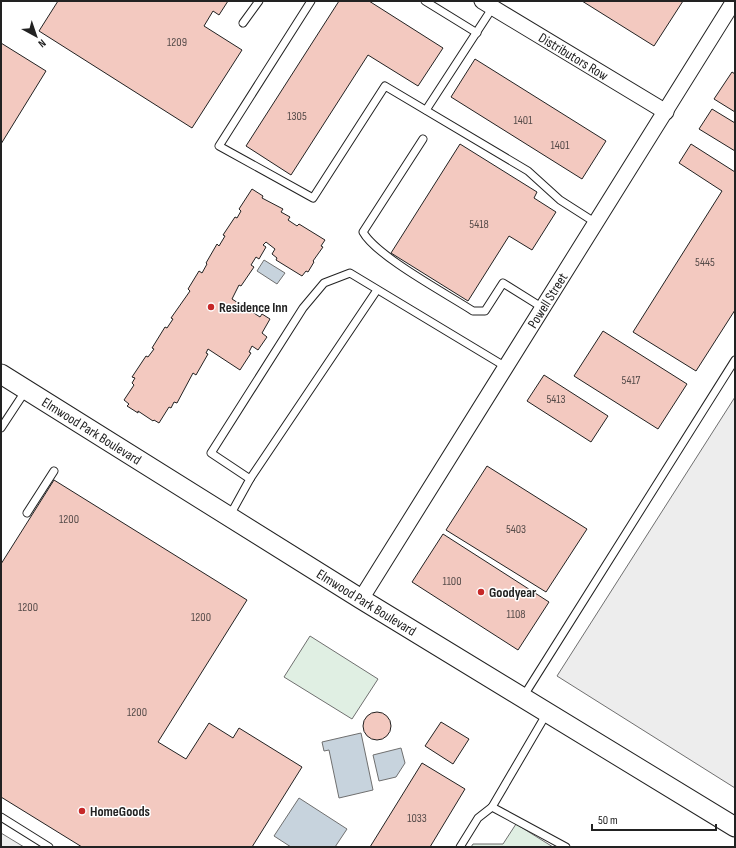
<svg xmlns="http://www.w3.org/2000/svg" width="736" height="848" font-family="'Sofia Sans Condensed',sans-serif">
<rect width="100%" height="100%" fill="#fff"/>
<g fill="#e0efe3" stroke="#6f6f6f">
<polygon points="310,636 378,679 352,719 284,677"/>
<polygon points="516,824 553,847 471,847 473,844 503,844"/>
</g>
<g fill="#ededed" stroke="#6f6f6f">
<polygon points="735,397 735,788 557,676"/>
<polygon points="1,833 24,847 1,847"/>
</g>
<g fill="#c7d3dd" stroke="#6f6f6f">
<polygon points="264,260 285,273 277,284 257,271"/>
<polygon points="361,733 373,790 339,798 329,750 324,751 322,742"/>
<polygon points="401,748 405,763 396,777 379,781 373,755"/>
<polygon points="299,798 347,829 335,847 291,847 274,836"/>
</g>
<g fill="#f3c9c0" stroke="#222">
<polygon points="58,1 228,1 219,15 213,11 204,26 242,50 192,128 39,31"/>
<polygon points="339,1 369,1 443,48 418,86 368,55 291,175 246,146"/>
<polygon points="582,1 683,1 654,46"/>
<polygon points="1,43 46,71 1,144"/>
<polygon points="475,59 606,141 582,179 451,97"/>
<polygon points="732,72 735,74 735,112 714,99"/>
<polygon points="712,109 735,123 735,151 699,129"/>
<polygon points="460,144 537,192 534,198 556,212 532,250 509,236 468,301 391,253"/>
<polygon points="691,144 735,172 735,310 696,371 633,332 722,191 679,163"/>
<polygon points="252,189 263,196 262,198 283,209 281,212 290,217 288,220 297,226 299,224 325,240 321,246 323,247 313,261 314,262 308,272 306,271 302,276 276,260 277,258 272,254 275,249 266,242 263,245 266,247 259,259 256,257 251,265 254,267 241,286 239,285 232,299 260,317 262,314 270,319 262,333 267,337 258,350 252,346 249,352 251,353 240,370 208,349 206,353 208,354 196,375 193,373 177,403 174,402 171,408 169,407 159,423 154,420 153,421 138,411 138,413 127,406 129,404 124,400 134,385 132,383 135,378 132,377 146,356 148,357 154,349 152,348 165,327 167,328 173,319 171,318 190,291 188,289 199,271 202,273 207,264 206,263 217,244 219,246 225,236 223,235 235,217 237,218 241,211 239,209"/>
<polygon points="603,331 687,384 658,429 574,376"/>
<polygon points="544,375 608,416 591,442 527,401"/>
<polygon points="487,466 587,529 546,592 446,530"/>
<polygon points="54,480 247,600 158,742 186,759 209,723 233,738 239,728 302,767 252,847 82,847 1,797 1,564"/>
<polygon points="443,534 549,602 518,650 412,582"/>
<circle cx="377" cy="726" r="14"/>
<polygon points="441,722 469,739 453,764 425,746"/>
<polygon points="422,763 465,789 430,847 370,847"/>
</g>
<g fill="none" stroke-linecap="round" stroke-linejoin="round">
<g stroke="#222" stroke-width="9">
<g id="service">
<polyline points="311,1 219,146 313,198 385,86 528,171 560,200 596,223"/>
<polyline points="425,1 477,33"/>
<polyline points="243,23 259,1"/>
<polyline points="426,110 493,7"/>
<path d="M423,139L363,232C376,256 447,294 473,311H485L503,283L543,308"/>
<polyline points="1,428 26,390"/>
<polyline points="250,479 377,290"/>
<polyline points="27,513 54,471"/>
<polyline points="229,517 250,479 211,453 303,308 324,283 350,273 506,367"/>
<polyline points="523,697 735,360"/>
<polyline points="492,807 566,847"/>
<polyline points="1,817 49,847"/>
<polyline points="460,847 478,818 492,807 547,713"/>
</g>
</g>
<g stroke="#222" stroke-width="17">
<g id="minor">
<path id="s1" d="M482,1L666,112"/>
<path id="s2" d="M361,599L734,1"/>
</g>
</g>
<g stroke="#222" stroke-width="21">
<g id="tertiary">
<path id="s3" d="M1,374L361,599L735,827"/>
</g>
</g>
<use href="#service" stroke="#fff" stroke-width="7"/>
<use href="#minor" stroke="#fff" stroke-width="15"/>
<use href="#tertiary" stroke="#fff" stroke-width="19"/>
</g>
<g fill="#c62828" stroke="#fff" stroke-width="1.5">
<circle cx="211" cy="307" r="4"/>
<circle cx="481" cy="592" r="4"/>
<circle cx="82" cy="811" r="4"/>
</g>
<g text-anchor="middle" dominant-baseline="central" stroke-width="3" stroke-linejoin="round" paint-order="stroke">
<g font-size="12" fill="#564c4a">
<text x="177" y="42">1209</text>
<text x="297" y="116">1305</text>
<text x="523" y="120">1401</text>
<text x="560" y="145">1401</text>
<text x="479" y="224">5418</text>
<text x="705" y="262">5445</text>
<text x="631" y="380">5417</text>
<text x="556" y="399">5413</text>
<text x="69" y="519">1200</text>
<text x="516" y="529">5403</text>
<text x="452" y="581">1100</text>
<text x="28" y="607">1200</text>
<text x="516" y="614">1108</text>
<text x="201" y="617">1200</text>
<text x="137" y="712">1200</text>
<text x="417" y="818">1033</text>
</g>
<g font-size="14" fill="#222" stroke="#fff">
<text stroke="none"><textPath href="#s1" startOffset="107">Distributors Row</textPath></text>
<text stroke="none"><textPath href="#s2" startOffset="352">Powell Street</textPath></text>
<text stroke="none"><textPath href="#s3" startOffset="107">Elmwood Park Boulevard</textPath></text>
<text stroke="none"><textPath href="#s3" startOffset="431">Elmwood Park Boulevard</textPath></text>
</g>
<g font-size="14" font-weight="bold" fill="#222" stroke="#fff" text-anchor="start">
<text x="219" y="307">Residence Inn</text>
<text x="489" y="592">Goodyear</text>
<text x="90" y="811">HomeGoods</text>
</g>
</g>
<rect width="736" height="848" fill="none" stroke="#222222" stroke-width="4"/>
<g transform="translate(36 36) rotate(140)" stroke="#ffffff" stroke-width="3" paint-order="stroke">
<path d="M0-3L7 15L0 10L-7 15Z" fill="#222222"/>
<text y="-6" font-size="11" font-weight="bold" text-anchor="middle" fill="#222222">N</text>
</g>
<path d="M592 824v6h124v-6" fill="none" stroke="#222222" stroke-width="2"/>
<text x="598" y="824" font-size="12" fill="#222222" stroke="#ffffff" stroke-width="3" paint-order="stroke">50 m</text>
</svg>
